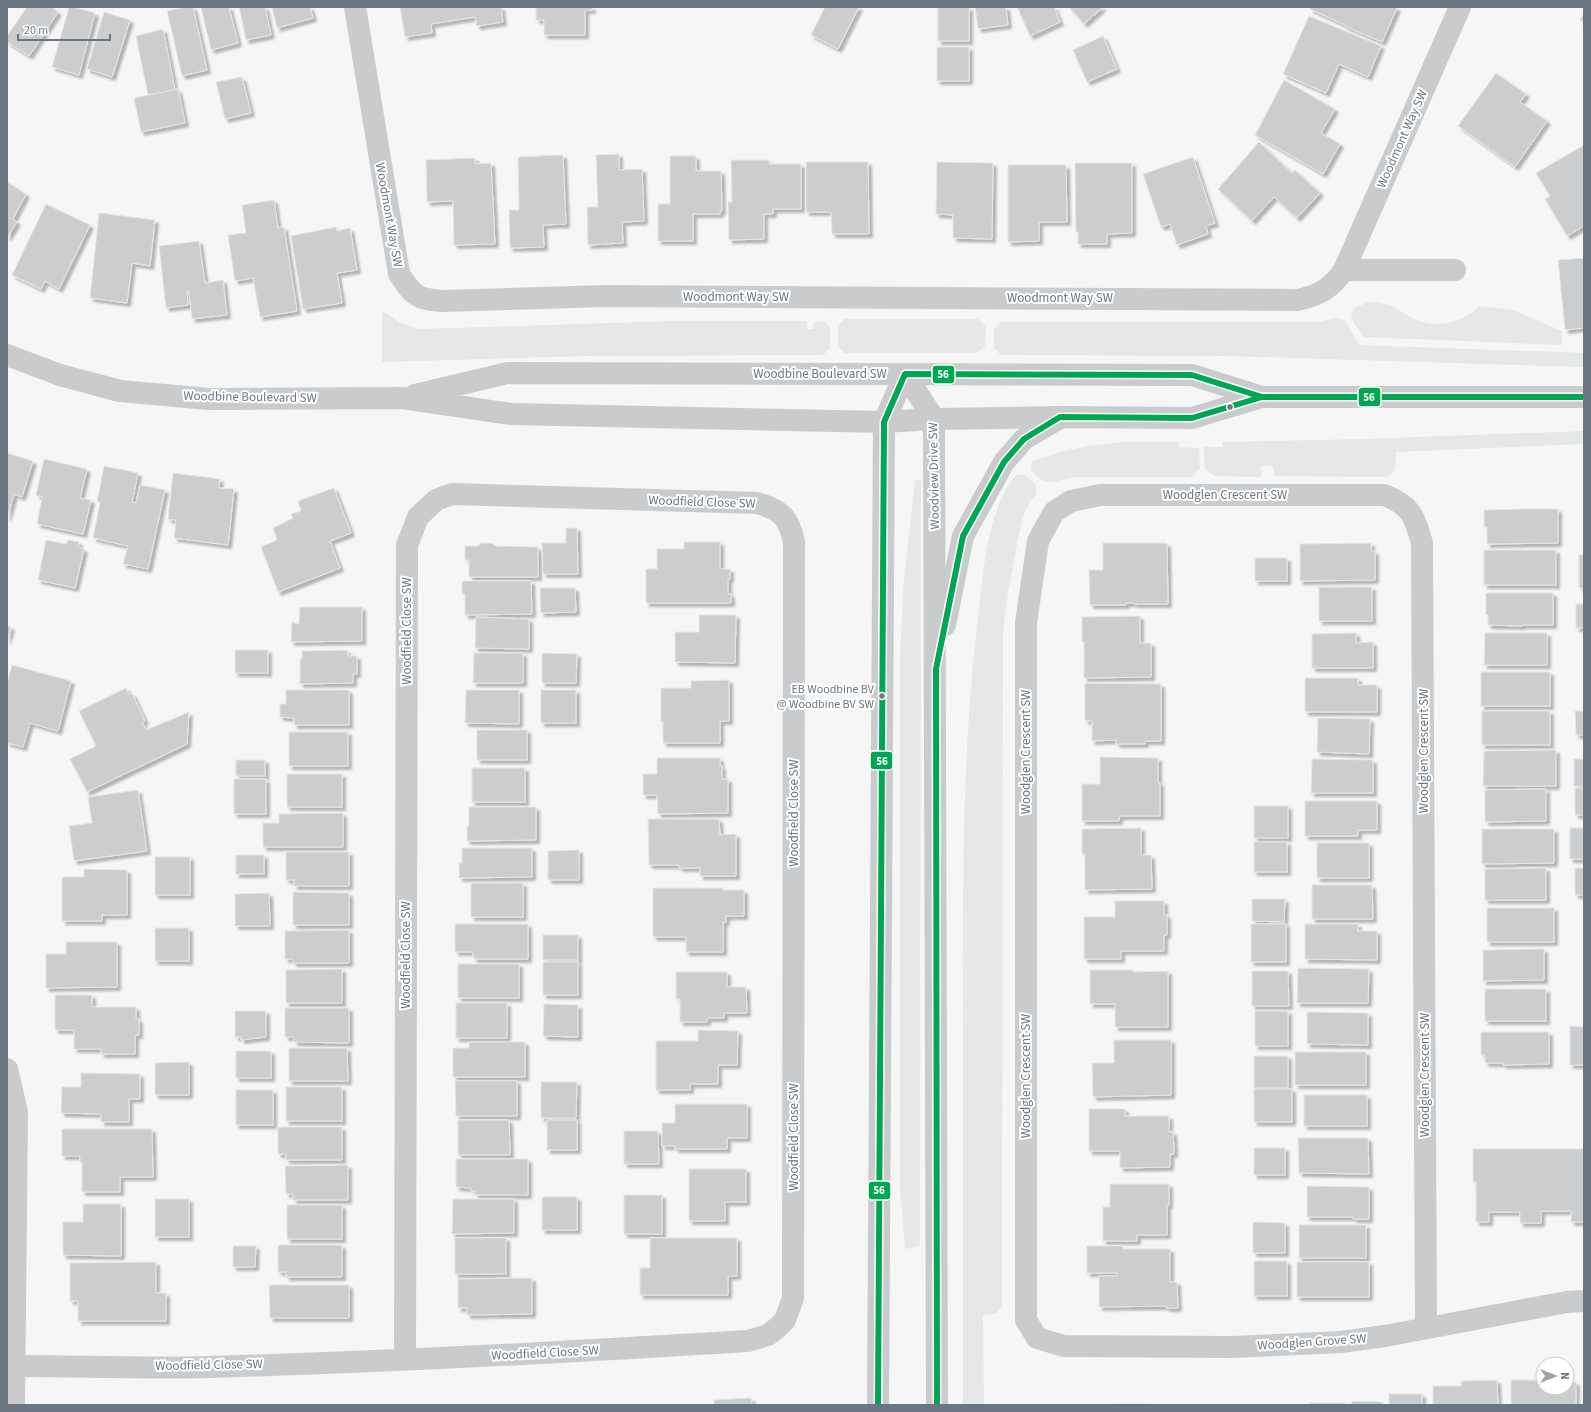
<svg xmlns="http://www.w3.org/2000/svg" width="1591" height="1412" font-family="'Source Sans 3',sans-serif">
<defs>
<filter id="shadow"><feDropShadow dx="3.5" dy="3.5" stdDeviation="1" flood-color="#0004"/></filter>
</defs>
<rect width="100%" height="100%" fill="#f6f6f6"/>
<g fill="#e5e8e4">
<path d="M1378,302C1393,305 1401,312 1414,319C1437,330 1463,322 1480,306L1513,310L1562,331V345L1363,337L1351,318L1354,308L1366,303Z"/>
<polygon points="382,311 399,322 419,329 673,321 806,321 807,329 813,329 814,322 824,321 830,328 830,348 823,355 586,356 382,362"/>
<polygon points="1334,318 1345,320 1359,345 1584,353 1584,367 1227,356 1001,355 994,348 994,329 1001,322 1318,322"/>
<polygon points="845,319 978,319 986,326 985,346 977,353 845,353 838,346 838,326"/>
<polygon points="1584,431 1584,444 1396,452 1395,470 1388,477 1274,476 1273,466 1261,466 1261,477 1215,476 1205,470 1204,447 1222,447 1222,442 1364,439"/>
<path d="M1127,442H1179V447L1199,448L1200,469L1192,477H1076C1067,478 1051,484 1044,481C1040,480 1035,474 1031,471L1032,462C1063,449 1094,444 1127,442Z"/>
<path d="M1016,475H1025L1036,485V495L1030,501L1022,519L1008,592L1003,634L1002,1306L996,1314L983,1315L984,1405H963C963,1292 963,1179 963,1066C963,913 960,761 979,609C984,568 988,508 1016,475Z"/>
<polygon points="915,480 921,480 920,1246 905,1249 900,1187 900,660 903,590"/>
</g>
<g fill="#cccdce" stroke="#e6e6e6" filter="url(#shadow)">
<polygon points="27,7 51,7 58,12 29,56 7,42 7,36"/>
<polygon points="69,7 74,7 95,13 79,75 52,67"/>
<polygon points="187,7 193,7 207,70 182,76 167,11"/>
<polygon points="201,7 229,7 238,43 211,50"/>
<polygon points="239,7 265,7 271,35 246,40"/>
<polygon points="272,7 310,7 313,18 277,28"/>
<polygon points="400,7 501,7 503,22 477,26 475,17 431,24 432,33 405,37"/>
<polygon points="536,7 592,7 592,10 585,10 585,35 544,35 544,20 536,20"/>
<polygon points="825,7 859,7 838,49 811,35"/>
<rect x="938" y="7" width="31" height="34"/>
<polygon points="975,7 1006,7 1008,25 978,29"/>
<polygon points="1017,7 1054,7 1060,22 1030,36"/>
<polygon points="1069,7 1103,7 1084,24"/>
<polygon points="1311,7 1394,7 1397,8 1382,42 1345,26 1345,25 1310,9"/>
<polygon points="104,12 130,20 112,77 87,69"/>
<polygon points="1584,12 1584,22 1580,20"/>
<polygon points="1309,16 1381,46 1368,77 1339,64 1326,93 1283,74"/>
<polygon points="163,29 175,90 148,95 136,36"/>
<polygon points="1103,36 1117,69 1087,82 1073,50"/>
<rect x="937" y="47" width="32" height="34"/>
<polygon points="1496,73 1526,94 1520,102 1547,121 1515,167 1458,126"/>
<polygon points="242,77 251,113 225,119 216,82"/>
<polygon points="1284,80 1335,109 1321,133 1340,144 1323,174 1255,135"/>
<polygon points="178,89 185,123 141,132 134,98"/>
<polygon points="1259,142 1292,173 1295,170 1320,193 1297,218 1274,197 1252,221 1218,189"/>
<polygon points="1584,145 1584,226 1567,236 1545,199 1550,196 1536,173"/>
<polygon points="619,154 619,170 642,169 644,221 622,222 623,243 588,245 587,207 598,207 596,155"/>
<polygon points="563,155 566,224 543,225 544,247 510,248 509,210 519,210 518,157"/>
<polygon points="670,156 696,156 696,171 721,171 722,211 720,211 720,214 693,214 693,241 658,241 658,204 670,204"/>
<polygon points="1193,157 1215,223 1206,226 1208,234 1177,245 1170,224 1161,227 1143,174"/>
<polygon points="475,158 475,164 491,163 495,244 454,245 453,201 427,202 426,160"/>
<polygon points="731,160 769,160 769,164 801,164 801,209 773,209 773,214 764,214 764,239 729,240 728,202 732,202"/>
<polygon points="806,162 868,162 869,234 832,234 831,212 806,212"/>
<polygon points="937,162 993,163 992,239 953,238 953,215 936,214"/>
<polygon points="1075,163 1132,163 1132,233 1107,234 1107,244 1078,244 1078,232 1076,232"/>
<polygon points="1008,165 1066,165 1067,222 1039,222 1039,241 1008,242"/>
<polygon points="7,182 26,194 13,219 17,222 7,238"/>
<polygon points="274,200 278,228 284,227 297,311 260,317 253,278 235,281 228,235 246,233 242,205"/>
<polygon points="46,204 90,225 59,289 45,281 41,289 12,275"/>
<polygon points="99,213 155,220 150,266 132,263 127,303 90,298"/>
<polygon points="336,227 337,231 350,228 357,270 337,273 342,303 303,309 291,236"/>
<polygon points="199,241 205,283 223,280 227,315 192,319 189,291 187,291 188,305 166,308 159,246"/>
<polygon points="1584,258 1584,328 1565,330 1558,260"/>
<polygon points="7,453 33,461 22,497 14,494 7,518"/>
<polygon points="44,459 87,469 80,498 91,500 83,534 37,524 42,497 36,495"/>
<polygon points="104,466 138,473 132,502 136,503 140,485 165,490 148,569 123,564 128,546 93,538 100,502 97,502"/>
<polygon points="173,473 220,479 219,488 234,489 228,545 174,538 176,520 168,519"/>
<polygon points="334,488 351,533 330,541 340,568 278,592 261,547 277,540 273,528 293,518 291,514 301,511 298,501"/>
<polygon points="1521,509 1558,509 1558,543 1487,544 1487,527 1484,527 1484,510"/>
<polygon points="566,528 577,528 578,574 543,574 542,543 566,543"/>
<polygon points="46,540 66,544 68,540 79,542 78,547 84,549 75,588 38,580"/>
<polygon points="684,542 720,542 720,569 730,569 730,579 728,579 728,594 731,594 731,603 646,603 646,569 657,569 657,549 684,549"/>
<polygon points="481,543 492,543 495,546 538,547 538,577 469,577 469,560 465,560 465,546 478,546"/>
<polygon points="1103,543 1167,543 1168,604 1134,604 1134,603 1126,603 1126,605 1090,605 1089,570 1103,570"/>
<polygon points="1371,543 1371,551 1375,551 1375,580 1300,581 1300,544"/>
<rect x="1484" y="550" width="72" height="35"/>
<rect x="1579" y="555" width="5" height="33"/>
<rect x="1255" y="558" width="32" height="23"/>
<polygon points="462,581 531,581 532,614 465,615 465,594 462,594"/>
<rect x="1319" y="587" width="53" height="34"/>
<polygon points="540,588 575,588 576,612 541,613"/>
<polygon points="1486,593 1553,593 1553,625 1522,625 1522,626 1488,625 1488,615 1486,615"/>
<rect x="1576" y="604" width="8" height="24"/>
<polygon points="300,607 362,607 362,641 291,642 292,622 299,624"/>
<polygon points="699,615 736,615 735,663 675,662 675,632 699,632"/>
<polygon points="1140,616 1140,643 1151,643 1151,677 1084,678 1084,642 1082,642 1082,617"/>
<polygon points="476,617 529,619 529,649 475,648"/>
<polygon points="7,626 11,627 7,641"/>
<polygon points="1356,633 1356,643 1373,642 1373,668 1312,668 1312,634"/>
<polygon points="1485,633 1547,633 1547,665 1484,665"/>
<rect x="235" y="650" width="33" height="23"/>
<polygon points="347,650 348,656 357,656 357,674 353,674 353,683 300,684 300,659 302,659 302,651"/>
<polygon points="474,653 523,653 523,683 473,683"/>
<polygon points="542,653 577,654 576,683 542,683"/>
<polygon points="12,665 71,681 58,731 30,723 23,747 7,743 7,684"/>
<rect x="1481" y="672" width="69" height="34"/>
<polygon points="1305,678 1358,678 1358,685 1377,685 1377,712 1305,712"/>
<polygon points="729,680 729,721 720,721 720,743 663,743 663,722 661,722 661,688 691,688 691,681"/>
<polygon points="1085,683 1161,684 1161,741 1145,741 1145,744 1116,744 1116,740 1092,741 1092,721 1085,721"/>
<polygon points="126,688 129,695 132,693 145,721 142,722 146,730 189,712 187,744 87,792 70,759 96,746 79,711"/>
<polygon points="286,690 349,690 349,725 294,725 294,718 280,717 280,704 286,704"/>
<polygon points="466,690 519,690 519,724 465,723"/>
<rect x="541" y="690" width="35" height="33"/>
<rect x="1482" y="711" width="68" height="34"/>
<polygon points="1575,711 1584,711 1584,735 1576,735"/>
<polygon points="1318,718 1370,719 1369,754 1317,752"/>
<rect x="477" y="730" width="50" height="30"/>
<rect x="289" y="732" width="59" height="34"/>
<polygon points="1556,750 1556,786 1483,786 1484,751"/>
<polygon points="1100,757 1158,758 1158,783 1160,783 1160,816 1119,816 1119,821 1082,821 1082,784 1100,784"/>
<polygon points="657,758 720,758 720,766 722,766 722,779 728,779 728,813 658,814 657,795 643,795 643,774 657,774"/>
<polygon points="1312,759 1373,760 1373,793 1311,793"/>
<rect x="1574" y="759" width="10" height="27"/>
<rect x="236" y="760" width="29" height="16"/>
<rect x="472" y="768" width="53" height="34"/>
<rect x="287" y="774" width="55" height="33"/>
<rect x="234" y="779" width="32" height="35"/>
<rect x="1575" y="788" width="9" height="27"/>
<polygon points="1546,789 1546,821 1485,822 1485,790"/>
<polygon points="138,790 147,851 74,861 69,826 92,823 88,797"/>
<polygon points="1305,801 1377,801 1377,830 1358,830 1358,836 1305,836"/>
<rect x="1254" y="806" width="34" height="32"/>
<polygon points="469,807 536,807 536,840 467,841 467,826 469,826"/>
<polygon points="343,813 343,847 263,847 263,823 279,823 279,814"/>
<polygon points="648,819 719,819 720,835 736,834 736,876 700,876 700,868 679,868 679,865 649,865"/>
<polygon points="1141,828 1141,855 1151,855 1152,889 1085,890 1085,854 1082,854 1082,829"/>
<rect x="1570" y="828" width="14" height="31"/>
<polygon points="1482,829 1554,829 1554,863 1482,864"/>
<rect x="1254" y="842" width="33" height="30"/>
<rect x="1317" y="843" width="52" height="35"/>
<polygon points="462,848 532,848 532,877 459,878 459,863 462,863"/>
<polygon points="579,850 579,880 548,880 548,851"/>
<polygon points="286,852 349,852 349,886 294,886 294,880 286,880"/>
<rect x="236" y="855" width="28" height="19"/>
<rect x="155" y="857" width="35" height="38"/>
<polygon points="1546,868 1546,900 1485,900 1485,869"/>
<rect x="1575" y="868" width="9" height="27"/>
<polygon points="84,869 127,870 127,915 102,915 102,921 62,921 62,877 84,877"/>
<rect x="471" y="883" width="52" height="34"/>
<polygon points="1312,885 1372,885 1373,919 1312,919"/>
<polygon points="653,888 723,888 723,890 744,890 744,916 726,916 726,922 723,922 723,952 686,952 686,937 653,937"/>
<polygon points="293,892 349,893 349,925 293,925"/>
<polygon points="269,893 270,926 235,926 235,894"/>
<polygon points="1252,899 1285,899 1284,922 1252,921"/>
<polygon points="1115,901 1164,901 1164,915 1167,915 1167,935 1164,935 1164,951 1121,951 1121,959 1084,959 1084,917 1115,917"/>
<rect x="1487" y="908" width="67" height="34"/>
<polygon points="455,924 528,924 528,959 475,959 475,958 473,958 473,952 455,952"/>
<rect x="1251" y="924" width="35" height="38"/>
<polygon points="1305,924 1358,924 1358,931 1377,931 1377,960 1305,959"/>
<rect x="155" y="928" width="34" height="33"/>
<polygon points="349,930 349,963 293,963 293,959 285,959 285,931"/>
<rect x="543" y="935" width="35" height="25"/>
<polygon points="66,942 117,942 117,987 46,988 46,954 66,954"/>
<polygon points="1544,949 1544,980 1483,981 1483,950"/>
<rect x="543" y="962" width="35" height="33"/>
<rect x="458" y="964" width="61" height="34"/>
<polygon points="1298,968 1369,969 1368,1003 1297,1003"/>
<polygon points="342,969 342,1003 286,1003 286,970"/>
<polygon points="1090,970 1133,970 1133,972 1168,971 1168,1027 1115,1027 1115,1004 1090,1004"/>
<polygon points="1252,971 1288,971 1289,1006 1252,1006"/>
<polygon points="676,972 727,972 727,987 746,987 747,1013 724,1013 724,1018 707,1018 707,1022 680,1022 680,999 676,999"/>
<rect x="1485" y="989" width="61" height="32"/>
<polygon points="55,995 92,995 92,1007 136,1007 136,1019 139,1019 139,1035 135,1035 135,1054 101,1054 101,1049 74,1049 74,1030 55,1030"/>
<rect x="456" y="1003" width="51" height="35"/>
<polygon points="544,1004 578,1005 578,1037 543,1036"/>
<polygon points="285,1008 349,1008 349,1043 294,1042 294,1037 285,1037"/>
<polygon points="235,1011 266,1011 266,1037 241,1040 241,1037 235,1037"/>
<rect x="1255" y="1011" width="33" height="35"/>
<polygon points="1307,1012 1368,1013 1368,1045 1307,1044"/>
<polygon points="1570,1026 1584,1027 1584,1065 1570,1065"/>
<polygon points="698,1030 738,1031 737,1065 718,1065 718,1084 690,1084 690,1090 656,1090 656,1041 698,1041"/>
<polygon points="1481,1032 1549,1032 1549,1064 1503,1065 1503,1063 1485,1063 1485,1055 1481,1055"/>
<polygon points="1114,1040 1171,1040 1171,1095 1093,1097 1092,1063 1114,1063"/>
<polygon points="472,1042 525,1042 525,1077 453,1077 453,1048 469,1048 469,1043"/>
<polygon points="289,1048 347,1048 348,1081 289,1081"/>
<rect x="236" y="1051" width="35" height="27"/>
<rect x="1295" y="1052" width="71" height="33"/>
<rect x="1254" y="1056" width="34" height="32"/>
<polygon points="189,1062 189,1095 155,1095 155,1063"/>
<polygon points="81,1073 140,1074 140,1099 129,1099 129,1122 101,1122 101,1114 61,1113 62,1087 81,1087"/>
<polygon points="455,1081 517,1081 517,1116 456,1116"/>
<polygon points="541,1082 577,1082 576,1118 541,1118"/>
<rect x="286" y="1087" width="56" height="34"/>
<rect x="1254" y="1089" width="38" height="33"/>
<rect x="236" y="1090" width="37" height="35"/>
<rect x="1304" y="1095" width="63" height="31"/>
<polygon points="675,1104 747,1104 747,1138 727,1138 727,1149 675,1149 675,1146 662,1146 662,1123 675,1123"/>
<polygon points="1089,1109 1125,1109 1125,1116 1169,1116 1169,1132 1173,1132 1174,1150 1174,1154 1170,1154 1170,1167 1120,1168 1120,1151 1089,1151"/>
<polygon points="458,1120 509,1120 510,1155 458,1155"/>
<rect x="547" y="1120" width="30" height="30"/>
<polygon points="278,1127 342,1127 342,1160 286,1160 286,1154 278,1154"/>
<polygon points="62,1129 152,1129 153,1177 120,1177 120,1192 82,1192 82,1163 80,1163 80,1156 62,1156"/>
<polygon points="624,1131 658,1131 659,1164 624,1164"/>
<polygon points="1298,1138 1368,1138 1369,1174 1299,1173"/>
<rect x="1254" y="1148" width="31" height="27"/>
<polygon points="1473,1149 1584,1149 1584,1222 1571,1222 1571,1211 1541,1211 1541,1223 1520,1223 1520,1212 1489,1212 1489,1222 1476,1222 1476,1182 1473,1182"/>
<polygon points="456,1159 528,1159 528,1195 475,1195 475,1191 471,1191 471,1188 456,1187"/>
<polygon points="348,1165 348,1200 293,1200 293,1194 286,1194 285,1166"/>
<polygon points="689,1169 746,1169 746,1202 725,1202 725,1221 689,1221"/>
<polygon points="1110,1184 1169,1184 1169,1205 1167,1205 1167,1235 1137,1235 1137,1241 1103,1241 1103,1207 1110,1207"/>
<polygon points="1307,1186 1369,1187 1369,1219 1353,1219 1353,1217 1307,1217"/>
<rect x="624" y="1195" width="38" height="39"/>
<rect x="542" y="1197" width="35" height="33"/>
<rect x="155" y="1199" width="34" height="38"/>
<polygon points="453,1199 514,1199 514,1233 452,1234"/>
<polygon points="83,1204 121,1204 121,1256 63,1255 63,1222 83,1222"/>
<rect x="287" y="1205" width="55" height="34"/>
<polygon points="1253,1222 1285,1223 1285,1253 1253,1253"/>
<rect x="1299" y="1225" width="67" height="33"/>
<rect x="455" y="1238" width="51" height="36"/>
<polygon points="650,1238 737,1238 737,1276 728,1276 728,1295 640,1295 640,1268 650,1268"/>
<polygon points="278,1245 342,1245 342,1277 286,1277 286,1272 278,1272"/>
<polygon points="233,1246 256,1246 255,1267 233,1267"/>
<polygon points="1087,1246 1123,1246 1123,1249 1170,1249 1170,1282 1177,1282 1178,1308 1166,1308 1166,1306 1099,1307 1099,1276 1117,1276 1117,1273 1087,1273"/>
<rect x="1254" y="1261" width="33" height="35"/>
<polygon points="156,1262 156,1293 166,1293 166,1321 78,1321 78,1301 70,1301 70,1263"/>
<rect x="1297" y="1262" width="72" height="35"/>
<polygon points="532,1278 532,1314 467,1315 467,1308 458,1308 458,1279"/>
<polygon points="269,1285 349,1285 349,1318 270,1318"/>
<polygon points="1497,1380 1498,1405 1433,1405 1433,1386 1461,1386 1461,1381"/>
<polygon points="1511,1380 1543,1380 1543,1388 1567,1388 1567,1382 1576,1382 1576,1405 1511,1405"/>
<rect x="1389" y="1394" width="33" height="11"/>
<polygon points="751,1398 752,1405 714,1405 714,1400"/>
<polygon points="1352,1401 1383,1402 1383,1405 1352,1405"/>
<rect x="1310" y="1403" width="35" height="2"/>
<rect x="1114" y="1404" width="35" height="1"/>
</g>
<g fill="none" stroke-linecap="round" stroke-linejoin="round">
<g stroke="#c9cbcc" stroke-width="22">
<path d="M355,7L399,274C414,296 416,299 443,301L605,296L1297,300C1318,296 1332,288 1344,270L1460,7"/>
<polyline points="1344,270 1455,270"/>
<polyline points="7,355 60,375 120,391 209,399 402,398 511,414 884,422 934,419 1060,417 1192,418 1262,397 1584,397"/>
<polyline points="905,374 934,419 937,1405"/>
<polyline points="415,395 508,373 1192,375 1262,397"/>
<polyline points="945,625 963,536 1004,462 1024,439 1060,418"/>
<polyline points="7,1069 17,1112 14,1405"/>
<path d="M1426,1328L1422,543C1415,517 1411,505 1384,495H1100L1071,501L1054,512L1038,541L1026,623V1320L1037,1338L1064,1346L1232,1347L1341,1342L1385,1336L1567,1302L1584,1301"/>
<path d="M14,1366C79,1366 144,1369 209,1367C389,1362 569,1352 748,1341L768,1335L777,1328L785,1320L793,1298L794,542C789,517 781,510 757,503L452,494L436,500L418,517L407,545L405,1359"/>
<polyline points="878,1405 884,422 905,374"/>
</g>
<g stroke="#fff" stroke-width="9">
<g id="bus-1">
<polyline points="878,1405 884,422 905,374 1192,375 1262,397 1584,397"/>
<polyline points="937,1405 936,669 963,536 1004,462 1024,439 1060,417 1192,418 1262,397 1268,397"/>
</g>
</g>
<use href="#bus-1" stroke="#00a651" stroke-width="6"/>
</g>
<g fill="#6a7783" stroke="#fff" stroke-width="1.5">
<circle cx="1230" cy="407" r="3.5"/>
<circle cx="882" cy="696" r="3.5"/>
</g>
<g text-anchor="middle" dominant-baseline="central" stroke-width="4" stroke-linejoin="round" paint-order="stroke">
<g font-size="12" fill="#6a7783" stroke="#fff" text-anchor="end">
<text x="874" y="689">EB Woodbine BV<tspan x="874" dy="15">@ Woodbine BV SW</tspan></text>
</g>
<g font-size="13" fill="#6a7783" stroke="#fff">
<text transform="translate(1402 139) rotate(-66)">Woodmont Way SW</text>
<text transform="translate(389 215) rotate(80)">Woodmont Way SW</text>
<text x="736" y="297">Woodmont Way SW</text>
<text x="1060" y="298">Woodmont Way SW</text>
<text x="820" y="374">Woodbine Boulevard SW</text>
<text transform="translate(250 397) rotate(1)">Woodbine Boulevard SW</text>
<text transform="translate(934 476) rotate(-91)">Woodview Drive SW</text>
<text x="1225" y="495">Woodglen Crescent SW</text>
<text transform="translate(702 502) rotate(2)">Woodfield Close SW</text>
<text transform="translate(407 631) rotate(-90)">Woodfield Close SW</text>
<text transform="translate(1424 751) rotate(-90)">Woodglen Crescent SW</text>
<text transform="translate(1026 752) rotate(-90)">Woodglen Crescent SW</text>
<text transform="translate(794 813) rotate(-90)">Woodfield Close SW</text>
<text transform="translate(406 955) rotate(-90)">Woodfield Close SW</text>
<text transform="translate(1425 1075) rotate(-90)">Woodglen Crescent SW</text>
<text transform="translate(1026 1076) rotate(-90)">Woodglen Crescent SW</text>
<text transform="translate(794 1137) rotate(-90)">Woodfield Close SW</text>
<text transform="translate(1312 1342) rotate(-4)">Woodglen Grove SW</text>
<text transform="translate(545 1353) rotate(-3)">Woodfield Close SW</text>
<text transform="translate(209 1365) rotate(-1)">Woodfield Close SW</text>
</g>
</g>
<g stroke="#fff" stroke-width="1.5">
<rect x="932" y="365" width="23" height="19" rx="4" fill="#00a651"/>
<rect x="1358" y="387" width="23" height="20" rx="4" fill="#00a651"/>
<rect x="870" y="751" width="23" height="19" rx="4" fill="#00a651"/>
<rect x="868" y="1181" width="23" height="19" rx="4" fill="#00a651"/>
</g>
<g font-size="11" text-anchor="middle" font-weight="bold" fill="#fff">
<text x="943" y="378">56</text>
<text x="1369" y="401">56</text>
<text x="882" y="765">56</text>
<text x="879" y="1194">56</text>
</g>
<rect width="1591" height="1412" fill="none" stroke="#6a7783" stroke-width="16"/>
<g transform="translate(1555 1376) rotate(90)"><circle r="19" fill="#ffffff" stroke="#c3c9cd"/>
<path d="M0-3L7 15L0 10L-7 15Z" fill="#9ba3ab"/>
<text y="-6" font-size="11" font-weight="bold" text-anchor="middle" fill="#6a7783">N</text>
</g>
<path d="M18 34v6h92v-6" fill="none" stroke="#6a7783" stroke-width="2"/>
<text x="24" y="34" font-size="12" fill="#6a7783" stroke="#ffffff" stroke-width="3" paint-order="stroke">20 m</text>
</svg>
